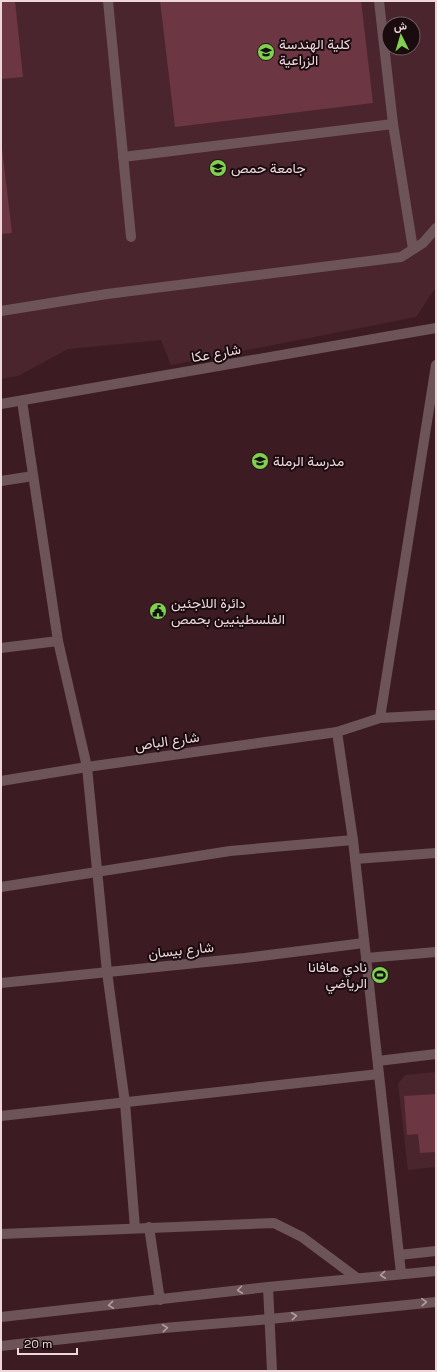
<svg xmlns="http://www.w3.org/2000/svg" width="437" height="1372" font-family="'Space Grotesk',Vazirmatn,sans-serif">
<rect width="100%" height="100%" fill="#3c1c22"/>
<g fill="#4b252d" fill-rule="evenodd">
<path d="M1,1H436V287L416,317L171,365L161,340L68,349L18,376L1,379ZM389,24H413V48H389Z"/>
<polygon points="436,1072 436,1167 408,1170 398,1084 405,1075"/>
</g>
<g fill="#6c3742">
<polygon points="1,1 15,1 23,77 1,79"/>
<polygon points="160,1 361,1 373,103 175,127"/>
<polygon points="1,149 2,149 12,233 1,234"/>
<polygon points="436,1094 436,1152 420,1153 418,1134 407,1135 404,1096"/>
</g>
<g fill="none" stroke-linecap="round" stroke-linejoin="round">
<g stroke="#6d5458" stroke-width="10">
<polyline points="108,1 131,237"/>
<polyline points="379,1 393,124 413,249"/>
<polyline points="123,157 393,124"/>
<polyline points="1,311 107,294 401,257 423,243 436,228"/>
</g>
<g stroke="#6d5458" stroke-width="10">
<polyline points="22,401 58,641 87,767 107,972 125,1103 135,1228"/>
<polyline points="1,404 436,328"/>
<polyline points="1,481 33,476"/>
<polyline points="1,648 58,641"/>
<polyline points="380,718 436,715"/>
<polyline points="337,732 353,840 401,1273"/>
<polyline points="1,781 87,767 337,732 380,718 436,365"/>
<polyline points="355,859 436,853"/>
<polyline points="1,887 230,851 353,840"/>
<polyline points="366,958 436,952"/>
<polyline points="1,983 245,958 364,943"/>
<polyline points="378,1061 436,1054"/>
<polyline points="1,1116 379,1074"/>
<polyline points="149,1227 160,1300"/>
<polyline points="1,1234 274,1223 302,1237 357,1278"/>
<polyline points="399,1255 436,1251"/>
<polyline points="268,1287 272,1371"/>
<polyline points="1,1317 268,1287 436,1271"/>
<polyline points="1,1346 164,1328 270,1319 436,1302"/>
</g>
</g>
<defs><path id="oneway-chevron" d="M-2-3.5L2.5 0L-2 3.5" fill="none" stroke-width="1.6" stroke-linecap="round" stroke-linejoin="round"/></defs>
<g stroke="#b39ca0">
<use href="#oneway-chevron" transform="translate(383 1275) rotate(174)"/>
<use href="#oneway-chevron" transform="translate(240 1290) rotate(173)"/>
<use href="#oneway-chevron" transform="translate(424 1302) rotate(-4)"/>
<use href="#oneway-chevron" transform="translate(111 1305) rotate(174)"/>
<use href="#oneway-chevron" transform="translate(294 1316) rotate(-6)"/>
<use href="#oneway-chevron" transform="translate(165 1328) rotate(-6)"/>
</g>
<defs>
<g id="university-disc" transform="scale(0.9)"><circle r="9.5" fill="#81d050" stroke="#190b0e"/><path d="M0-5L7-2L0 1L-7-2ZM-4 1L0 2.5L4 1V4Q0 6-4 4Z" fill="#111"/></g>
<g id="school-disc" transform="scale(0.9)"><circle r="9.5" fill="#81d050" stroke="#190b0e"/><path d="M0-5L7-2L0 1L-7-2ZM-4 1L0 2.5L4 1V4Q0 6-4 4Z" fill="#111"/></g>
<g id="civic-disc" transform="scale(0.9)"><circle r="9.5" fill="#81d050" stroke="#190b0e"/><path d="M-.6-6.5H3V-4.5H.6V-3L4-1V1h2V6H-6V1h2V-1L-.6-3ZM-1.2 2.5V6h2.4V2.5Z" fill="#111"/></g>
<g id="stadium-disc" transform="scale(0.9)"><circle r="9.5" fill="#81d050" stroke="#190b0e"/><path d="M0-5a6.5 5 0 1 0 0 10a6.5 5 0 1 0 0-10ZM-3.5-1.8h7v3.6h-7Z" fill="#111"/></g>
</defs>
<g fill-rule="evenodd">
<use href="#university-disc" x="266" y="52"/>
<use href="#university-disc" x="218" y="168"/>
<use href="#school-disc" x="260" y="461"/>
<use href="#civic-disc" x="158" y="611"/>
<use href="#stadium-disc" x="380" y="975"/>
</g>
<g text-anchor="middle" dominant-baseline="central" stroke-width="4" stroke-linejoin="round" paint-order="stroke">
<g font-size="14" fill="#edd7da" stroke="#190b0e" text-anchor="start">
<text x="279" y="44">كلية الهندسة<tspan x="279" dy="16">الزراعية</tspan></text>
<text x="231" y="168">جامعة حمص</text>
<text x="273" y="461">مدرسة الرملة</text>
<text x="171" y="603">دائرة اللاجئين<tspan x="171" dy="16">الفلسطينيين بحمص</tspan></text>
<text x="367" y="967" text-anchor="end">نادي هافانا<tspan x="367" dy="16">الرياضي</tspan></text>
</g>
<g font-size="14" fill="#edd7da" stroke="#190b0e">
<text transform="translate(216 353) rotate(-10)">شارع عكا</text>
<text transform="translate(167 741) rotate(-8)">شارع الباص</text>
<text transform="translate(181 950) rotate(-6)">شارع بيسان</text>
</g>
</g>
<rect width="437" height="1372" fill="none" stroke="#edd7da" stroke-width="4"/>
<g transform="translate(401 36) rotate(355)"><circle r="19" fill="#190b0e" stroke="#6e5d60"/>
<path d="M0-3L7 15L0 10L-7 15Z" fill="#81d050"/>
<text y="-6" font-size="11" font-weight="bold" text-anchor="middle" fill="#edd7da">ش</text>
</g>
<path d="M18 1348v6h59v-6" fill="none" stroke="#edd7da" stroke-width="2"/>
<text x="24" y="1348" font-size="12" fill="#edd7da" stroke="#190b0e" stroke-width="3" paint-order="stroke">20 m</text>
</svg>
